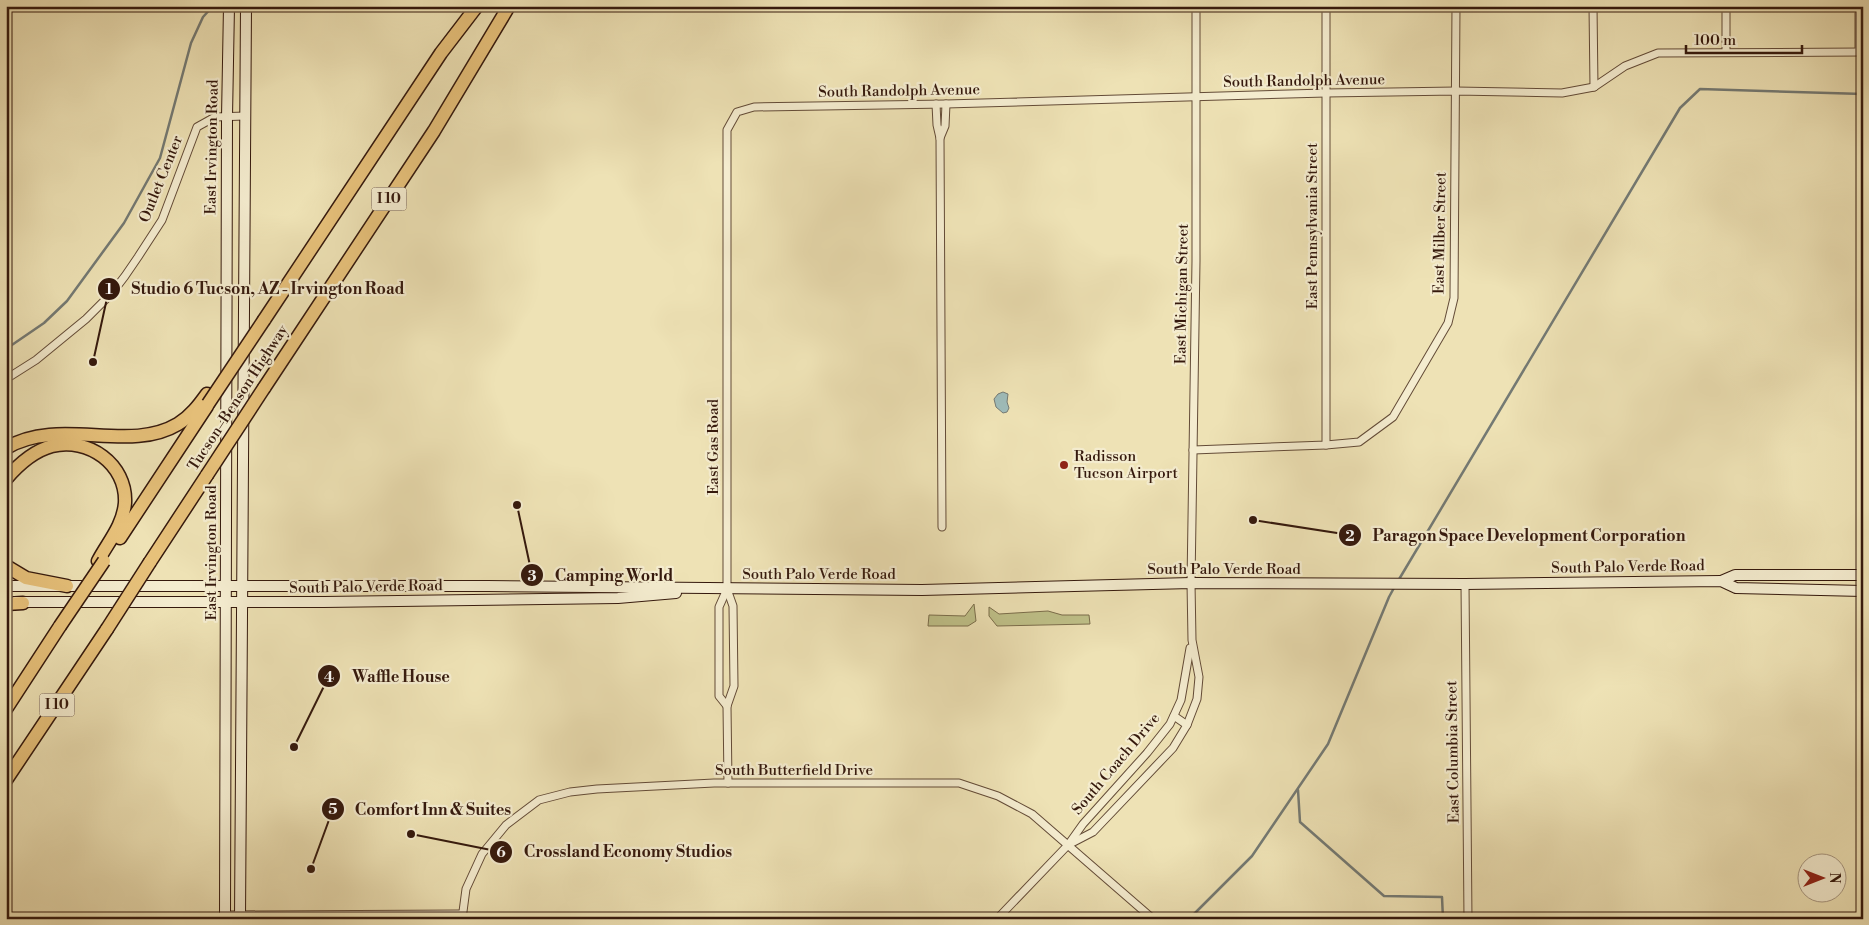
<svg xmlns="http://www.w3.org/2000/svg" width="1869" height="925" font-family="'Libre Bodoni',serif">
<rect width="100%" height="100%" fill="#eee2b5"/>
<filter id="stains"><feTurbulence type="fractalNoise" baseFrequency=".004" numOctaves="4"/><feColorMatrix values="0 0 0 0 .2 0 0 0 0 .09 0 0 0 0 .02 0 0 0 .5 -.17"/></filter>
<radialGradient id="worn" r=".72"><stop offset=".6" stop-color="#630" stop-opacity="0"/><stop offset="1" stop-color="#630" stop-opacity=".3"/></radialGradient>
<g fill="#bfc189" stroke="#7a6d4b">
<polygon points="974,604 976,621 968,626 928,626 929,615 965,616"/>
<polygon points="989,607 999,614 1048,611 1062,615 1089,615 1090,624 997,626 989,616"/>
</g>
<polygon fill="#9ebbb9" stroke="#747a74" points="1003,392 1008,394 1007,402 1009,408 1007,412 1003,413 996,407 994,399 998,394"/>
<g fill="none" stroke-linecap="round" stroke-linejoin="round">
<g stroke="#747a74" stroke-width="2.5">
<polyline points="6,349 44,323 67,301 124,223 160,158 191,43 203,17 213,6"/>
<polyline points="1398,581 1680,108 1700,89 1863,94"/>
<polyline points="1298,790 1300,822 1384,896 1442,897 1443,919"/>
<polyline points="1189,919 1252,856 1328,744 1389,597 1395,586"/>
</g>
<g stroke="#634b37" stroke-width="9">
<g id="street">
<polyline points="1326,6 1326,445"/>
<polyline points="1593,6 1594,87"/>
<polyline points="1726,52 1726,6"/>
<polyline points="1859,52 1859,6"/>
<polyline points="936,104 937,125 940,138 942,527"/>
<polyline points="940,138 945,126 946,104"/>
<polyline points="6,379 36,360 86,319 112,293 125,276 138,257 162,220 197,127 215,117 245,116"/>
<polyline points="1193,450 1326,445 1359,442 1393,417 1448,323 1454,298 1456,6"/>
<polyline points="1465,584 1468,919"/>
<polyline points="727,589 719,607 719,696 727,706"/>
<polyline points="1863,593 1863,651"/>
<polyline points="1174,716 1187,725"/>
<polyline points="728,783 727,706 734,686 733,606 727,589 727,130 737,112 754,107 946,104 1326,93 1456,91 1562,93 1594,87 1625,66 1658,53 1863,52"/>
<polyline points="1068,845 1093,832 1173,748 1187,725 1197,699 1199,677 1192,640 1191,583 1196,261 1196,6"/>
<polyline points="225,915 461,914"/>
<polyline points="462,919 466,889 482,854 506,825 539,800 570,792 597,789 714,783 959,783 998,796 1032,814 1153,919"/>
<polyline points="997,919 1068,845 1083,824 1147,753 1170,724 1181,700 1190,648"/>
</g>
</g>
<g stroke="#35190d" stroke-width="12">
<g id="secondary">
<polyline points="1721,581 1735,575 1863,575"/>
<polyline points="6,586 487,586 922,590 1191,583 1465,584 1721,581 1736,588 1863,591"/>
<polyline points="15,602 324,602 618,598 676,593"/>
<polyline points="225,919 227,117 229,6"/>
<polyline points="240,919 246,6"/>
</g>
</g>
<g stroke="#35190d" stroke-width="15">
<g id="highway">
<polyline points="264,320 441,53 477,6"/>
<polyline points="264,388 434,131 509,6"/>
<path d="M6,448C60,416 128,454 178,424C191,416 199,405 207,394"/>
<path d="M6,479C18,465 33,451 52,446C88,437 127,464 125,503C123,526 108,542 98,561"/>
<polyline points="120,538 207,406"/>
<polyline points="150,562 207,475"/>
<polyline points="6,566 26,578 67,586"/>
<polyline points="6,604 23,603"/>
<polyline points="6,709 60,626"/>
<polyline points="6,780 107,629"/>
</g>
</g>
<use href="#street" stroke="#f4eccf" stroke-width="7"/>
<use href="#secondary" stroke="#f4eccf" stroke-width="10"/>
<use href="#highway" stroke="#e7c17a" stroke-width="12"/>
<g stroke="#35190d" stroke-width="15" stroke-linecap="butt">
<g id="highway-bridge">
<polyline points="208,404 264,320"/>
<polyline points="207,475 264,388"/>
<polyline points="60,626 104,561"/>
<polyline points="107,629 150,562"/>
</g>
</g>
<use href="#highway-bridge" stroke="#e7c17a" stroke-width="12"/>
</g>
<circle fill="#8f2418" stroke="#f4eccf" stroke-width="2" cx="1064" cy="465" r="5"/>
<g text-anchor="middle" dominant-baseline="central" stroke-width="4.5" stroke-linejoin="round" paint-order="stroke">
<g fill="#f4eccf" stroke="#6e5847" stroke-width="1">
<rect x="371.5" y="187.5" width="35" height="23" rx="4"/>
<rect x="39.5" y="693.5" width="35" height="23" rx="4"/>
</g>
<g font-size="14" font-weight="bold" fill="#35190d">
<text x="389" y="199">I 10</text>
<text x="57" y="705">I 10</text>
</g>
<g font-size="15" fill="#35190d" stroke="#f4eccf">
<text transform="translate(1304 81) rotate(-1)">South Randolph Avenue</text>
<text transform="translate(899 91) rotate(-1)">South Randolph Avenue</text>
<text transform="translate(212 147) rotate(-89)">East Irvington Road</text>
<text transform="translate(161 179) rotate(-68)">Outlet Center</text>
<text transform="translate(1312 226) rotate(-90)">East Pennsylvania Street</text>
<text transform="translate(1440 233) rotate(-89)">East Milber Street</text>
<text transform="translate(1182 294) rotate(-89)">East Michigan Street</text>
<text transform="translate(238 398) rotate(-57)">Tucson–Benson Highway</text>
<text transform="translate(713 447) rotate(-90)">East Gas Road</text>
<text transform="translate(211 553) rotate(-90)">East Irvington Road</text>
<text transform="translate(1628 567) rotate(-1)">South Palo Verde Road</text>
<text x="1224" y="569">South Palo Verde Road</text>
<text x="819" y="574">South Palo Verde Road</text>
<text transform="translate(366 587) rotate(-1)">South Palo Verde Road</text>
<text transform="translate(1453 752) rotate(-91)">East Columbia Street</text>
<text transform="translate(1116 764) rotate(-50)">South Coach Drive</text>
<text x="794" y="770">South Butterfield Drive</text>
</g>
<g font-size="15" fill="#35190d" stroke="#f4eccf" text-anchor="start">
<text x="1074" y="456">Radisson<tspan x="1074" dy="17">Tucson Airport</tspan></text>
</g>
</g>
<path fill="none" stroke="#35190d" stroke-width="2" d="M93 362L109 289M1253 520L1350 535M517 505L532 575M294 747L329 676M311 869L333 809M411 834L501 852"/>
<g fill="#35190d" stroke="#f4eccf" stroke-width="2">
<circle cx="93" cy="362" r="5"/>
<circle cx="1253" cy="520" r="5"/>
<circle cx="517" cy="505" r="5"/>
<circle cx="294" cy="747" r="5"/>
<circle cx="311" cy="869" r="5"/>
<circle cx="411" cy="834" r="5"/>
<circle cx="109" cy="289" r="12"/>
<circle cx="1350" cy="535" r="12"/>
<circle cx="532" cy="575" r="12"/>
<circle cx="329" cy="676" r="12"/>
<circle cx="333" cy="809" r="12"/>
<circle cx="501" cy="852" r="12"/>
</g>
<g font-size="15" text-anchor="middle" font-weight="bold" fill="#fff">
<text x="109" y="294">1</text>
<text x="1350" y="541">2</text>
<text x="532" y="581">3</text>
<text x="329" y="682">4</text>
<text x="333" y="814">5</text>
<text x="501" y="857">6</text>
</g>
<g font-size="16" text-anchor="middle" font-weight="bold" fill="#35190d" stroke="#f4eccf" stroke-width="4.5" stroke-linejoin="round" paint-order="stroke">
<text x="268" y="294">Studio 6 Tucson, AZ - Irvington Road</text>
<text x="1529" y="541">Paragon Space Development Corporation</text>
<text x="614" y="581">Camping World</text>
<text x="401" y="682">Waffle House</text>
<text x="433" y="815">Comfort Inn &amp; Suites</text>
<text x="628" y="857">Crossland Economy Studios</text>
</g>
<rect width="1869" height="925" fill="none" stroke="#eee2b5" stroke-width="25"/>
<rect x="8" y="8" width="1854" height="910" fill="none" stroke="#35190d" stroke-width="2.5"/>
<rect x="12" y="12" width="1844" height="900" fill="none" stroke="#35190d"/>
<g transform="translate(1822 878) rotate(90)"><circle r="24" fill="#f4eccf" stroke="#a89881"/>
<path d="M0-4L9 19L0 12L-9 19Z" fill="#8f2418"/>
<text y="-8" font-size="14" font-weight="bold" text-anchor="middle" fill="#35190d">N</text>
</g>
<path d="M1686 45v8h116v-8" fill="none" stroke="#35190d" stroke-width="2.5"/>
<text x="1694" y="45" font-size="15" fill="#35190d" stroke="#f4eccf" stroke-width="4" paint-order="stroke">100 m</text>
<rect width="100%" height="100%" filter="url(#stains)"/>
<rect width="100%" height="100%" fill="url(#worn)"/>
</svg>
